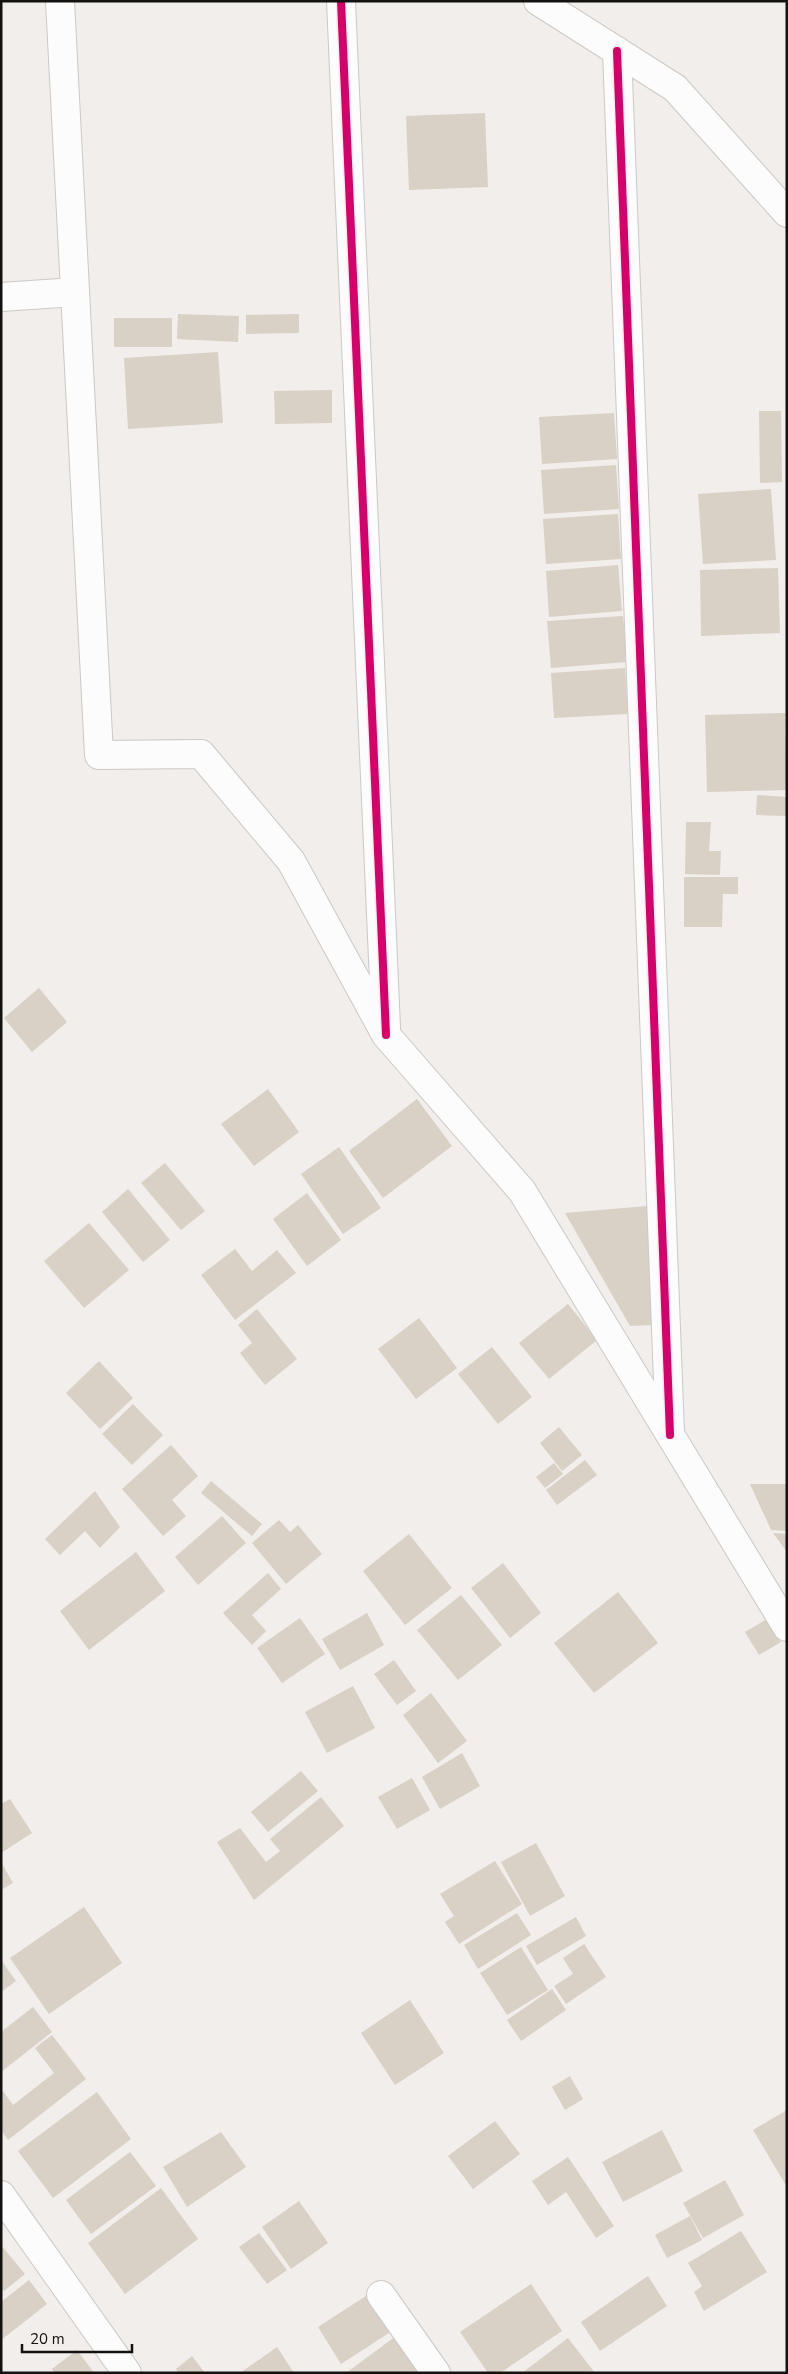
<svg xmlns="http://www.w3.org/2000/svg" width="788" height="2374" font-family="'Nunito Sans',sans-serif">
<rect width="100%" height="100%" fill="#f1eeeb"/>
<g fill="#d9d0c6">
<polygon points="485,113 488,187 409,190 406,116"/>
<polygon points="178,314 239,316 238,342 177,339"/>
<polygon points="299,314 299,333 246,334 246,315"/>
<rect x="114" y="318" width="58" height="29"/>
<polygon points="218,352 223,423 128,429 124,358"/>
<polygon points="332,390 332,423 275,424 274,391"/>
<polygon points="759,411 781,411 782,482 760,483"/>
<polygon points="614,413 617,459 542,464 539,417"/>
<polygon points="616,465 619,509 544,514 541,470"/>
<polygon points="771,489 776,560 703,564 698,494"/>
<polygon points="618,514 621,559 546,564 543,519"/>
<polygon points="618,565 622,611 549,617 546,571"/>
<polygon points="778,568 780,633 701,636 700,570"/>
<polygon points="623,616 627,662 551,668 547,621"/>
<polygon points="625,668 628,714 554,718 551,673"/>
<polygon points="785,713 787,790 707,792 705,715"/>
<polygon points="757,795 787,797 787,816 756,815"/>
<polygon points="686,822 711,822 709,851 721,851 720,875 685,874"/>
<polygon points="684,877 738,877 738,894 723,894 722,927 684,927"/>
<polygon points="39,988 67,1022 32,1052 4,1018"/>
<polygon points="268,1089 299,1132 254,1166 221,1124"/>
<polygon points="417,1099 452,1146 383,1198 349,1151"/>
<polygon points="339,1147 381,1208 343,1234 301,1174"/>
<polygon points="165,1163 205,1211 181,1230 141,1183"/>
<polygon points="128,1189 170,1240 143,1262 102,1212"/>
<polygon points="307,1193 341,1240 307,1266 273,1219"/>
<polygon points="647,1206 653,1325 630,1326 565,1213"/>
<polygon points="89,1223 129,1270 84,1308 44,1261"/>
<polygon points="235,1249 252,1271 277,1250 296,1273 235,1320 201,1275"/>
<polygon points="568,1304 597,1340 549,1379 519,1343"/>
<polygon points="257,1309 297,1359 265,1385 240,1353 252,1343 238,1325"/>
<polygon points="419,1318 457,1368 416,1399 378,1349"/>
<polygon points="492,1347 532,1397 498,1424 458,1374"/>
<polygon points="99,1361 133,1398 100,1429 66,1393"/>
<polygon points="133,1404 163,1435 132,1465 102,1434"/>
<polygon points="559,1427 582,1455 562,1471 540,1443"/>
<polygon points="171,1445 198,1476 172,1500 186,1516 163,1536 122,1489"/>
<polygon points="585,1460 597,1475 557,1505 546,1490"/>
<polygon points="554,1463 563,1474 545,1488 536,1477"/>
<polygon points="211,1481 262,1524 252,1536 201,1493"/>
<polygon points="750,1484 787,1484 787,1531 771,1530"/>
<polygon points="95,1491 120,1527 100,1548 85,1531 60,1555 45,1539"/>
<polygon points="222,1516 246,1543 198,1585 175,1557"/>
<polygon points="279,1520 290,1532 298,1525 322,1554 286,1584 252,1543"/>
<polygon points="773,1533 787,1534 787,1552"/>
<polygon points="409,1534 452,1588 405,1625 363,1571"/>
<polygon points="136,1552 165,1591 89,1650 60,1611"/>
<polygon points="503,1563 541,1613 510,1638 471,1588"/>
<polygon points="268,1573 281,1589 252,1615 266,1631 252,1645 223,1613"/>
<polygon points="618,1592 658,1643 594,1693 554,1643"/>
<polygon points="461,1595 502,1645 458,1680 417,1630"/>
<polygon points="367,1613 384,1645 340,1670 322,1639"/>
<polygon points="300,1618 325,1654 282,1683 257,1648"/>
<polygon points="767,1619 781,1642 759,1655 745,1632"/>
<polygon points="394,1660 416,1691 397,1705 374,1674"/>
<polygon points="353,1686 375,1728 327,1753 305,1712"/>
<polygon points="431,1693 467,1741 438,1763 403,1715"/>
<polygon points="462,1753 480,1786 440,1809 422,1777"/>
<polygon points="301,1771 318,1791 268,1832 251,1812"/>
<polygon points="412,1778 430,1810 397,1829 378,1797"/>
<polygon points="321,1797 344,1826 254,1900 217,1842 240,1828 266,1862 280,1851 270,1839"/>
<polygon points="10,1799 32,1833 1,1853 1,1804"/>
<polygon points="536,1843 565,1896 530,1916 501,1862"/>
<polygon points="495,1861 522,1904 459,1944 445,1922 454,1916 440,1894"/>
<polygon points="1,1862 13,1883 1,1890"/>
<polygon points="84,1907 122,1963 49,2014 10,1958"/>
<polygon points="517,1913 531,1935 478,1969 464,1945"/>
<polygon points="576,1917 586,1936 537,1965 526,1946"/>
<polygon points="584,1944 606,1977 566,2004 554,1986 573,1974 563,1958"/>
<polygon points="521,1947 548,1990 507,2015 480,1973"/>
<polygon points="1,1960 16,1981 1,1992"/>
<polygon points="552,1989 566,2010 521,2041 507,2020"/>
<polygon points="410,2000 444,2053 395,2085 361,2033"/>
<polygon points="33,2007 52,2032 1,2072 1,2032"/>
<polygon points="52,2035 86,2079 8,2140 1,2130 1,2092 3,2091 13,2105 54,2073 35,2048"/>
<polygon points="570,2076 583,2099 565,2110 552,2087"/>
<polygon points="97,2092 131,2139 53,2198 18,2151"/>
<polygon points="787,2110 787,2187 753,2130"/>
<polygon points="495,2121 520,2154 473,2189 448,2156"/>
<polygon points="662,2130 683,2171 623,2202 602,2162"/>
<polygon points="221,2132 246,2167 187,2207 163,2167"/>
<polygon points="130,2152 156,2186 91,2234 66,2200"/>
<polygon points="568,2157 614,2226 596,2238 566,2192 548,2205 532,2181"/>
<polygon points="725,2180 744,2215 703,2238 683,2203"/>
<polygon points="161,2188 198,2239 125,2294 88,2243"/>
<polygon points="299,2201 328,2243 291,2269 262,2227"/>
<polygon points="690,2216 702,2240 667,2258 655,2235"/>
<polygon points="741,2231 767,2272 704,2311 694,2292 702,2286 688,2263"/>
<polygon points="259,2233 287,2270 267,2284 239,2247"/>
<polygon points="1,2245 25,2274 4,2291 1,2288"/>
<polygon points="648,2276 667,2306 600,2351 581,2322"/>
<polygon points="29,2280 47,2304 1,2340 1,2302"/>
<polygon points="531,2284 562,2331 500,2373 488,2373 460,2332"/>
<polygon points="369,2294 392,2331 341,2364 318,2327"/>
<polygon points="396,2336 423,2373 346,2373"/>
<polygon points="568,2338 595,2373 522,2373"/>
<polygon points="277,2347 294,2373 240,2373"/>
<polygon points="77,2350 94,2373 55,2373 52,2369"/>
<polygon points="192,2356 205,2373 179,2373 176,2369"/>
</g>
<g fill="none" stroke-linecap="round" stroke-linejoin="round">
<g stroke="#cbc9c6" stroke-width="30">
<g id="minor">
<polyline points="60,1 99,755 201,754 291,861 386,1035 522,1191 787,1627"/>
<polyline points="341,1 386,1028"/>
<polyline points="538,1 675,88 787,213"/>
<polyline points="617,51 670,1433"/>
<polyline points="1,297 75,292"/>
<polyline points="1,2195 127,2373"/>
<polyline points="381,2295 436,2373"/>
</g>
</g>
<use href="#minor" stroke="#fdfcfc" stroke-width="28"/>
<g stroke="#f3eee9" stroke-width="11">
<g id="cycleway">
<polyline points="341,1 386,1035"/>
<polyline points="617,51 670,1435"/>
</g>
</g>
<use href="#cycleway" stroke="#d6006c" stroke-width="8"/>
</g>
<rect width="788" height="2374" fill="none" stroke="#141210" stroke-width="5"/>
<path d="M22 2344v8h110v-8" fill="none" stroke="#141210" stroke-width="2.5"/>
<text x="30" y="2344" font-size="15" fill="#141210" stroke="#f3eee9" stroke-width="4" paint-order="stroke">20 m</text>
</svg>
